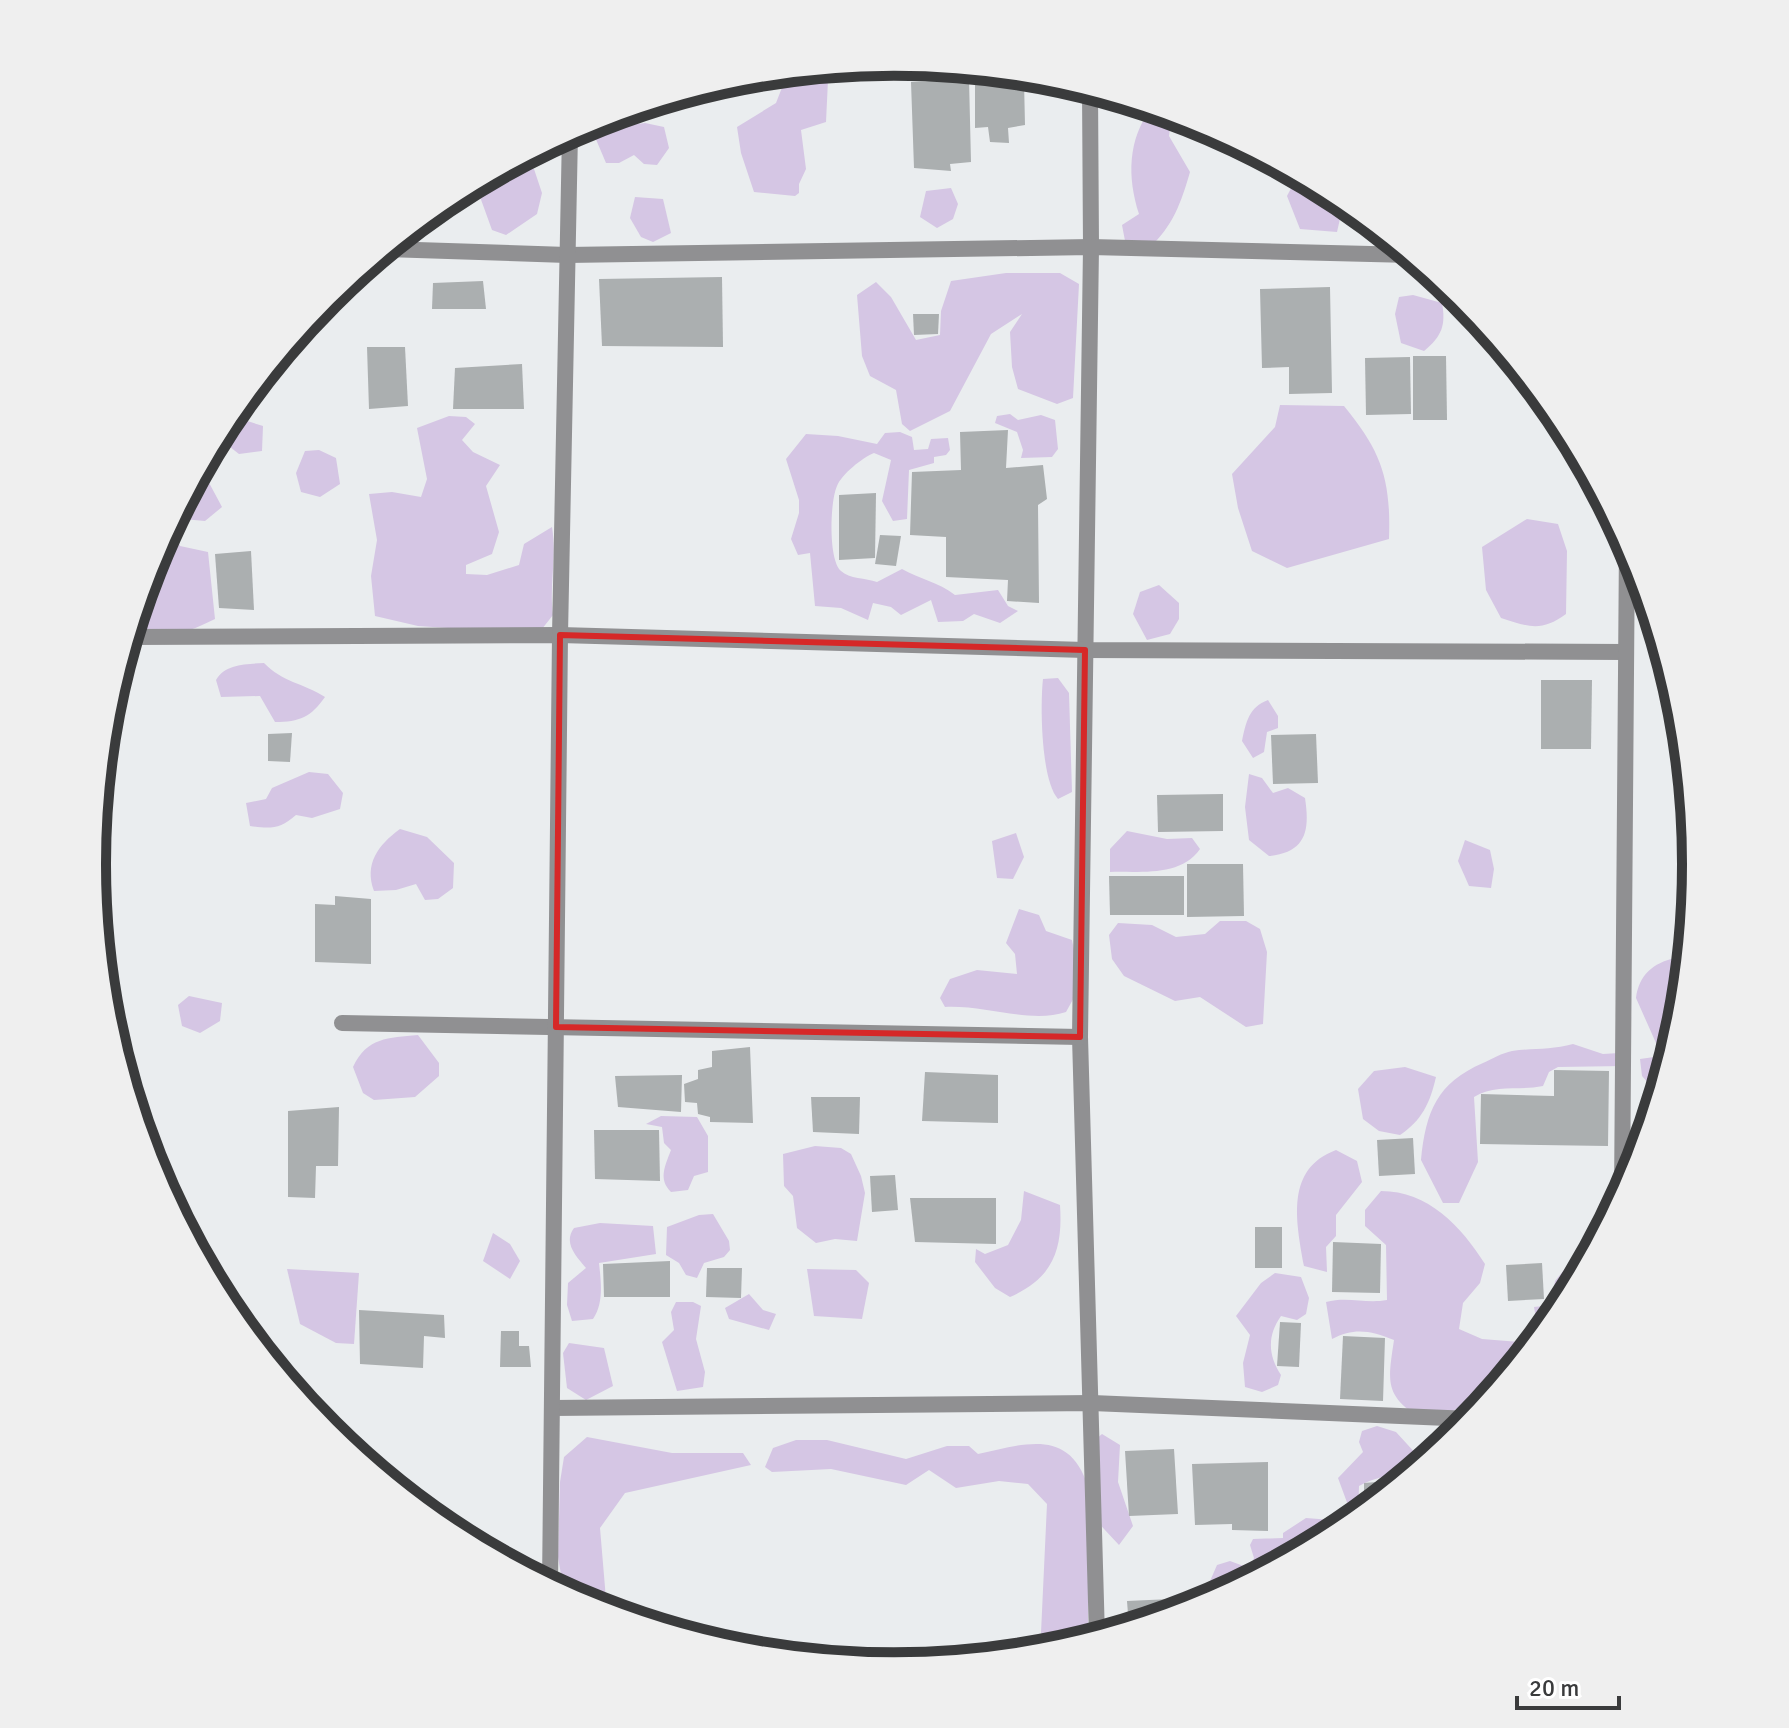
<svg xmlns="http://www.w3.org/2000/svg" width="1789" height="1728" font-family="Signika,sans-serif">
<rect width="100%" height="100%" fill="#eaedef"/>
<g fill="#d5c6e4">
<polygon points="818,70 828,80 826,122 801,130 806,169 799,184 799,193 795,196 754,192 741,153 737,127 776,103 788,72"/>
<path d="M1151,108L1172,114L1169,136L1190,172C1181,203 1173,226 1149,248L1126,246L1122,225L1139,214C1127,176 1128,140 1151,108Z"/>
<polygon points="645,123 664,127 669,148 657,165 644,164 634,155 619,163 606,163 595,137 622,126"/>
<polygon points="518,168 534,169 542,193 537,214 506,235 492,230 475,183 490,176 504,177"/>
<polygon points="1298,175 1344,201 1337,232 1300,229 1287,196"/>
<polygon points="951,188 958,204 953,219 937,228 920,217 926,191"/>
<polygon points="635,197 663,199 671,233 653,242 641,237 630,218"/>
<polygon points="1006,273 1060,273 1079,284 1073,398 1057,404 1018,389 1012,367 1010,332 1022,314 991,334 950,411 910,431 902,424 896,390 870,376 862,356 857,295 876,282 891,297 916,340 940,335 941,311 951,281"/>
<path d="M1413,295L1442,303C1446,325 1442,336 1424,351L1401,343L1395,314L1399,297Z"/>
<path d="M1280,405L1344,406C1382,452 1391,480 1389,539L1287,568L1252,551L1238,508L1232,474L1275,427Z"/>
<polygon points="1010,414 1018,420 1041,415 1055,420 1058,449 1052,457 1021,458 1023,450 1017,432 995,423 997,416"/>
<path d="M449,416L466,417L475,424L462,440L473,452L500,465L486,486L499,532L492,554L466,565V574L487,575L519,565L524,544L552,527C557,558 549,584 553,615L538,634L418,626L375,616L371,576L377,540L369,494L392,492L421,497L427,479L417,428Z"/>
<polygon points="241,419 263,426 262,451 239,454 221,440"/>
<path d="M900,432L912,437L914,450L928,449L931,439L948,438L950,450L946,455L934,457V463L909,470L907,519L893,521L882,501L891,460L874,453C862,458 842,474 837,486C830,501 828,560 841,571C849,579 866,578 877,582L902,569C920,579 938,582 955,595L998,590L1008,606L1018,611L1000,623L974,614L963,621L938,622L931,600L901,615L891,607L873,603L868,620L841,608L815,606L810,553L798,555L791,539L799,513V500L786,459L806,434L838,436L877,444L885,433Z"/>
<polygon points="319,450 336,458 340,484 320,497 301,492 296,473 305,451"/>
<path d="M207,479L222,507L205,521L183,519L172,527L180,546L208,552L215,619C184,634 166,641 133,626L154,557L194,482Z"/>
<path d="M1527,519L1558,524L1567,551L1566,614C1542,632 1528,627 1501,618L1486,590L1482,547Z"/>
<polygon points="1159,585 1179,603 1179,619 1170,634 1147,640 1133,614 1140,592"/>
<path d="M264,663C282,682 303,683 325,697C311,717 300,722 275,722L260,696L221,697L216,680C225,664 246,664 264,663Z"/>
<path d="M1058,678L1069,693L1072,792L1058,799C1041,780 1040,706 1043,679Z"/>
<path d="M1268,700L1278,716V728L1267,732L1264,752L1253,758L1242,741C1246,722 1249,707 1268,700Z"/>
<path d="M309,772L328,774L343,793L340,809L312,818L296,815C280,829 271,829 250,826L246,803L266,799L272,788Z"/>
<path d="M1249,774L1262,778L1273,793L1288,788L1305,798C1310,831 1306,852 1269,856L1249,840L1245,807Z"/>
<path d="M400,829L427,837L454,863L453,888L438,899L425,900L416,884L396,890L374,891C364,864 378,845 400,829Z"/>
<path d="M1127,831L1167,839L1192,838L1200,849C1181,877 1140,871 1110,872V849Z"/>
<polygon points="1016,833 1024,857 1013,879 997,878 992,841"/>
<polygon points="1465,840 1490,850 1494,869 1491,888 1469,886 1458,861"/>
<path d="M1019,909L1039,915L1046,931L1072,940L1081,985L1066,1012C1031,1024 987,1005 945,1007L940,998L950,979L977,970L1017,974L1015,954L1006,943Z"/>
<polygon points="1220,921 1246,921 1260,929 1267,952 1263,1024 1246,1027 1200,997 1175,1001 1124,976 1112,959 1109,935 1118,923 1152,925 1176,937 1205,934"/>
<path d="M1675,958L1687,964L1681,1021L1659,1095L1642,1076L1640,1059L1654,1057L1660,1052L1636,998C1639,975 1653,963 1675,958Z"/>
<polygon points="189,996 222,1003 220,1021 200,1033 182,1026 178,1005"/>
<path d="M418,1035L439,1063V1076L415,1097L374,1100L363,1093L353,1067C367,1037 388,1038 418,1035Z"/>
<path d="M1573,1044L1603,1054L1619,1053L1623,1066L1558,1067L1549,1072L1543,1086C1519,1091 1495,1084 1474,1097L1478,1162L1459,1203H1443L1421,1160C1426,1111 1437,1083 1483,1063C1492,1059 1502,1053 1512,1051C1533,1048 1552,1050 1573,1044Z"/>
<path d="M1405,1067L1436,1077C1430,1103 1422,1120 1400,1135L1379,1131L1363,1119L1358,1089L1374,1071Z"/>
<path d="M661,1116L697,1117L708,1136V1172L694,1176L688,1190L671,1192C658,1179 665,1166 671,1150L664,1143L662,1127L646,1124Z"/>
<polygon points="815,1146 841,1148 851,1154 861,1176 865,1193 857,1241 835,1239 816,1243 797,1228 793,1196 784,1186 783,1154"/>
<path d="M1336,1150L1357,1161L1362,1182L1336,1215V1236L1326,1247L1327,1272L1304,1266C1296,1221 1285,1169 1336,1150Z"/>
<path d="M1024,1191L1060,1205C1063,1250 1053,1278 1010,1297L995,1288L975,1262L976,1249L985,1254L1008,1245L1021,1220Z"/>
<path d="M1381,1191C1428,1191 1461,1226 1485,1264L1480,1283L1463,1303L1459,1329L1482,1339L1534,1343L1480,1408L1471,1401L1447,1414L1420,1418C1384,1395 1388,1381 1394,1340C1371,1331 1355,1327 1332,1339L1326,1302C1348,1296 1365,1304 1387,1300L1386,1245L1365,1226V1210Z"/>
<polygon points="713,1214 729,1241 730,1250 724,1257 704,1263 697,1278 686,1275 679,1263 666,1255 667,1227 699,1215"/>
<path d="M600,1223L653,1226L656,1254L599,1263C601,1282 604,1303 593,1319L572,1321L567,1305L568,1283L586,1268C576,1256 563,1243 574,1228Z"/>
<polygon points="493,1233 510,1244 520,1261 510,1279 483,1261"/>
<polygon points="1573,1259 1588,1259 1561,1310 1539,1337 1534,1307 1551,1305 1555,1281"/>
<polygon points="287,1269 359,1273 354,1344 336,1343 300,1324"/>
<polygon points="807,1269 856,1270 869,1283 862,1319 814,1316"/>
<path d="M1275,1273L1301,1277L1309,1298L1306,1314L1297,1320L1281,1316C1267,1336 1268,1355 1281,1375L1278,1385L1262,1392L1245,1387L1243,1363L1250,1335L1236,1316L1261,1283Z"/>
<polygon points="749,1294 763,1310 776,1314 769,1330 729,1319 725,1308"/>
<polygon points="676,1302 693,1302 701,1306 696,1339 705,1372 703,1387 677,1391 662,1342 674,1330 671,1312"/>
<polygon points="569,1343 604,1348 613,1386 586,1400 567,1388 563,1353"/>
<path d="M1377,1426L1396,1432L1418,1456L1415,1466C1395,1478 1380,1474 1359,1486L1358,1516L1340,1531L1214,1598L1207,1588L1217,1565L1230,1561L1249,1568L1254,1558L1250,1545L1253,1539L1283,1538V1533L1306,1518L1345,1521L1352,1516L1338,1478L1363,1452L1359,1442L1362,1431Z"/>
<polygon points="1102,1434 1120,1445 1118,1482 1133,1526 1119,1545 1091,1515 1088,1446"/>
<polygon points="587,1437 672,1453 743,1453 751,1465 625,1493 600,1528 607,1611 564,1592 558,1557 560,1482 564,1457"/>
<path d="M796,1440H827L906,1459L947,1446H969L978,1454C1024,1444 1070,1427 1088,1487V1639L1053,1650L1041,1633L1047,1504L1028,1484L999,1481L956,1488L929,1470L906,1485L831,1469L772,1472L765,1467L773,1448Z"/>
</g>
<g fill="#abafb0">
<polygon points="766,75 766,84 720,84 738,77"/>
<polygon points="969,79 971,162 950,164 951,171 914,168 911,82"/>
<polygon points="1024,81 1025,125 1008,128 1009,143 990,142 988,127 975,128 975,83"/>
<polygon points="722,277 723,347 602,346 599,279"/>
<polygon points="483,281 486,309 432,309 433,283"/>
<polygon points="1330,287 1332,393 1289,394 1289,367 1262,368 1260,289"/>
<polygon points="913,314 939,314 938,334 914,335"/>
<polygon points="367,347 405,347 408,406 369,409"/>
<polygon points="1413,356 1446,356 1447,420 1413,420"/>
<polygon points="1410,357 1411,414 1366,415 1365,358"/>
<polygon points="522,364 524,409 453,409 455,368"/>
<polygon points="1008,430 1006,468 1043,465 1047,499 1038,505 1039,603 1007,601 1008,580 946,577 946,537 910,535 912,472 961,470 960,432"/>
<polygon points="876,493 875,558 839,560 839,495"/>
<polygon points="880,535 901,536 896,566 875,564"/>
<polygon points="251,551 254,610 219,608 215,554"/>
<polygon points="1541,680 1592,680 1591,749 1541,749"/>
<polygon points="292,733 290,762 268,761 268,734"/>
<polygon points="1316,734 1318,783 1273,784 1271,735"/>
<polygon points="1223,794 1223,831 1158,832 1157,795"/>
<polygon points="1187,864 1243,864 1244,916 1187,917"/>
<polygon points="1109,876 1184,876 1184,915 1110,915"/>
<polygon points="335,896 371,899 371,964 315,962 315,904 335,905"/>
<polygon points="750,1047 753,1123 710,1122 710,1117 698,1114 697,1103 685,1102 684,1084 698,1079 698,1070 712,1067 712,1051"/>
<polygon points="1554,1070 1609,1071 1608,1146 1480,1144 1481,1094 1554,1096"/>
<polygon points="925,1072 998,1075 998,1123 922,1121"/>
<polygon points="682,1075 681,1112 618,1107 615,1076"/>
<polygon points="811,1097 860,1097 859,1134 813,1132"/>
<polygon points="339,1107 338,1166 316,1166 315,1198 288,1197 288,1111"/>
<polygon points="594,1130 659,1130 660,1181 595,1179"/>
<polygon points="1413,1138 1415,1174 1379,1176 1377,1140"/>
<polygon points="895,1175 898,1210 872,1212 870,1176"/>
<polygon points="910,1198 996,1198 996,1244 915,1242"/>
<rect x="1255" y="1227" width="27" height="41"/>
<polygon points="1333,1242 1381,1244 1380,1293 1332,1292"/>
<polygon points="670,1261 670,1297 604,1297 603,1264"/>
<polygon points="1542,1263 1544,1299 1508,1301 1506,1265"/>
<polygon points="707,1268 742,1268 741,1298 706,1297"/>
<polygon points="359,1310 444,1315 445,1338 424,1336 423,1368 360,1364"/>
<polygon points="1280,1322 1301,1323 1299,1367 1277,1366"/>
<polygon points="501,1331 519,1331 519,1346 529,1346 531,1367 500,1367"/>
<polygon points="1343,1336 1385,1338 1383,1401 1340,1399"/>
<polygon points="1174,1449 1178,1514 1129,1516 1125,1451"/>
<polygon points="1268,1462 1268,1531 1232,1530 1232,1524 1195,1525 1192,1464"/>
<polygon points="1402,1480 1364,1511 1364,1483"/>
<polygon points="1171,1599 1172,1614 1129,1627 1127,1601"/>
</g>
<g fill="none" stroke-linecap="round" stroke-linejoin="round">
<g stroke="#909092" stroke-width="16">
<polyline points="1090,89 1091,247 1080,1037 1097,1637"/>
<polyline points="386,249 567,255 1091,247 1411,255"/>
<polyline points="129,637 560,635 1085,650 1626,652"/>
<polyline points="342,1023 1080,1037"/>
<polyline points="1622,1196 1627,542"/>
<polyline points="552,1408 1092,1403 1471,1419"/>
<polyline points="550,1585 560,635 570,133"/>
</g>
</g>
<path fill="none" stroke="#d62828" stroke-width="6" stroke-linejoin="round" d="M560,635L1085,650L1080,1037L556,1027Z"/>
<path d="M0 0H1789V1728H0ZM106 864a788 788 0 1 1 1576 0a788 788 0 1 1-1576 0Z" fill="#efefef" fill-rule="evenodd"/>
<path fill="none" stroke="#3a3b3c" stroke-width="10" d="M106 864a788 788 0 1 1 1576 0a788 788 0 1 1-1576 0Z"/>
<path d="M1517 1696v12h102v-12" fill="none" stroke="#3a3b3c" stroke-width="4"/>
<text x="1529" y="1696" font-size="24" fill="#3a3b3c" stroke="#ffffff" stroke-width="6" paint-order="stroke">20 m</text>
</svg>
